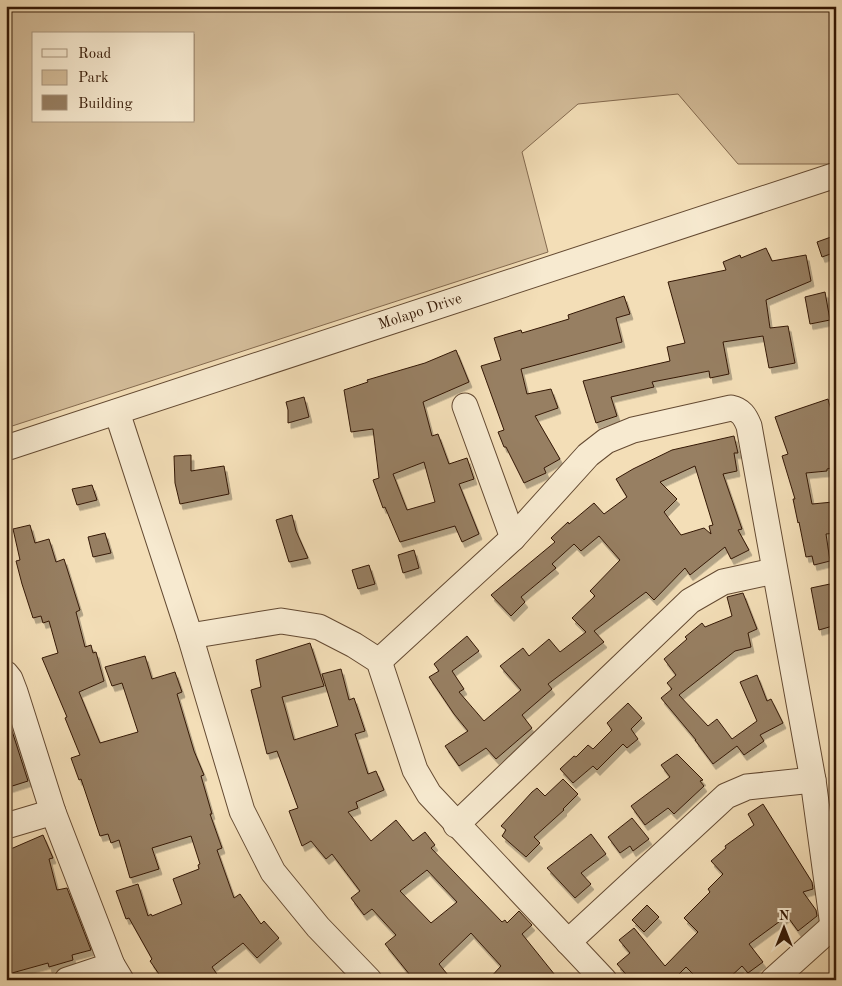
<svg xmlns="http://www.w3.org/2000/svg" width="842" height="986" font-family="'Old Standard TT',serif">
<defs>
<filter id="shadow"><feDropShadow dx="3" dy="5.5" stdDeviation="0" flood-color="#0004"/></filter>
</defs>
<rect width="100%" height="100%" fill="#f3deb7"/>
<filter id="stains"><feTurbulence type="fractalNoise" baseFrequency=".004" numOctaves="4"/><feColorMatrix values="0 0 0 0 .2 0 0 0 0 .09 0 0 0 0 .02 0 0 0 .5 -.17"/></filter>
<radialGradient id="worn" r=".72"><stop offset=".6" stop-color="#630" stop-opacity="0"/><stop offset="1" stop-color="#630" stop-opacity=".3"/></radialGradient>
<path fill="#d3bc99" stroke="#846a4f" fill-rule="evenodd" d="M6,6H836V164H738L678,94L578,104L522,152L548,252L6,428ZM34,34H194V121H34Z"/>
<g fill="#977f62" stroke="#341805" fill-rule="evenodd" filter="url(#shadow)">
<polygon points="831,237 836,252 822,257 817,242"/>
<polygon points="766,248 772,261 806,255 811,281 766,300 770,328 788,326 795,363 769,368 763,336 723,342 729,374 710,378 709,371 652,382 654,387 611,397 617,416 596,423 583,381 670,361 667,347 685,343 668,282 726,270 723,262 740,255 741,258"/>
<polygon points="825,292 830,320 810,324 805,297"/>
<polygon points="624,296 630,314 616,318 622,342 521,369 527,394 551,389 558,408 535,416 560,459 544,468 546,473 524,483 506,447 504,447 498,432 504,430 481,366 501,360 494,338 521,330 522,333 569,319 568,315"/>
<path d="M456,350L469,382L423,402L432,436L438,434L449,464L467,458L474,479L459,484L479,534L462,542L455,526L400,542L385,507L383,508L373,480L379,478L373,429L351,432L344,390L368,382L367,380L425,363ZM424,462L435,502L407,510L393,474Z"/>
<polygon points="304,397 309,417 288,423 288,410 286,402"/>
<polygon points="828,399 836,428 836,467 827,469 827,471 806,473 812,504 833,502 836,533 826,534 830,561 814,565 812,556 806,557 799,522 798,523 793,499 795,499 782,456 788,454 775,417"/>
<path d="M734,436L738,453H734L737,471L723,474L742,529L738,530L749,550L731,559L725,547L690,575L685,568L654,600L646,592L594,631L604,642L548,684L552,689L522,715L532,728L496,759L486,748L459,766L445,746L468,731L454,714L429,677L439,671L434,664L467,636L479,651L452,671L464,689L459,692L484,721L521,690L500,666L523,648L529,656L549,639L560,652L586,632L572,618L595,596L590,591L620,560L599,536L581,551L574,544L552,564L556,568L521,597L525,602L511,616L491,595L555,542L551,538L568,522L569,524L594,503L604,514L627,497L616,479L633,469L672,450ZM695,466L713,525L709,526L711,534L704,528L681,535L664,512L677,499L660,482Z"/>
<polygon points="191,455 191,471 224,466 229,494 180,504 175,483 174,456"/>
<polygon points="92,485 97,500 77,505 72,489"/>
<polygon points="292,515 296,531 308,558 289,562 276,520"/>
<polygon points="30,525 35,543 49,539 56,562 64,559 80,610 76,612 85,647 91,645 93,653 96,652 104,681 79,692 100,743 138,732 122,683 112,686 105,667 145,656 152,679 175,672 182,692 177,694 194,751 204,775 201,776 212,814 210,814 222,848 217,850 234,898 240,894 261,924 264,921 279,938 257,958 243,943 212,967 221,980 163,980 150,961 152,959 129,918 126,919 116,891 138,884 148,916 151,914 152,916 182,904 173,879 199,869 198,865 200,864 191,836 152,848 159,869 130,878 119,840 111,843 108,834 100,836 81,779 79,780 71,758 80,755 65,718 67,717 42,658 58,653 49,621 43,623 41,616 33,618 22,584 16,561 20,560 13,529"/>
<polygon points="105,533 111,553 93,557 88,537"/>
<polygon points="414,550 419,568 403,573 398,555"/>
<polygon points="369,565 375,584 358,589 352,570"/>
<polygon points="830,584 836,610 836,625 819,630 811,588"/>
<polygon points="743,593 757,629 748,633 751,647 735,651 679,695 708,726 717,719 732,739 757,721 740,682 757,675 767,701 771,699 783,723 760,735 764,741 744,755 737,746 713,764 695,740 696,740 661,698 672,689 667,683 676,675 664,659 687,639 685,637 702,623 705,627 732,616 727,597"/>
<path d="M310,643L324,686L282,697L294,740L338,726L322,674L341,669L349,700L354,698L365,731L355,734L368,774L376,771L384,790L356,802L358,808L348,812L371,841L396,820L413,841L425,832L435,845L431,848L502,922L505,920L507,923L519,911L532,925L522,934L559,980H488L501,966L471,933L439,964L452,980H414L385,944L396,935L372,909L364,915L351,898L360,891L332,854L326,859L311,841L302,846L289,811L298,808L277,751L267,754L251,690L261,687L256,660ZM427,870L457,902L431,923L400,891Z"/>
<polygon points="628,703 642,718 631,729 638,739 627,748 623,744 597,770 593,766 573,783 560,769 574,756 576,757 588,745 593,749 612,730 607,723"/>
<polygon points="6,712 28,781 6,788"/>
<polygon points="677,754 703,780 700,781 704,786 674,814 668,808 645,825 631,806 670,777 661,765"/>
<polygon points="563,779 578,794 563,809 564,810 534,837 540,843 526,857 502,836 506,830 501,826 532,792 537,788 545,796"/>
<polygon points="763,804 812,882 813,889 803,892 816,910 817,916 798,931 787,916 749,944 763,962 748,973 742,966 727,980 699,980 686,967 675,978 677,980 631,980 617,964 630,953 619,940 634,928 665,966 698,932 684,918 710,892 708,889 723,874 711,861 726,848 725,846 754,825 748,814"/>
<polygon points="632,818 649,839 633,851 630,846 620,853 608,837"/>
<polygon points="591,834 606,854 581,873 591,884 575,898 547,868"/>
<polygon points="43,835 53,858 49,859 57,890 67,888 91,950 72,955 73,960 49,967 48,963 12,973 6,955 6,851"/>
<polygon points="647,905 659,917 644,932 632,920"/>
</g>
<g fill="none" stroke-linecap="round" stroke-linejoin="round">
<g stroke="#644a32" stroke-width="27">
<g id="minor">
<polyline points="465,406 513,538"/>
<polyline points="117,412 190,636 242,811 273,872 318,927 369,980"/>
<path id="s1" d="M6,448L836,175"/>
<polyline points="190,636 281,621 319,627 354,645 379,661 415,770 429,794 604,980"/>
<path d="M379,661L513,538L588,455L606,441L633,430L731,408C741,410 745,416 749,426L813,780L833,926L836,930"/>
<polyline points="6,674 10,679 15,692 53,812 112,965 121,980"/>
<polyline points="456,825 690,601 723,582 774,571"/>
<polyline points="6,826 53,812"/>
<polyline points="568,942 726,796 747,787 813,780"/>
<polyline points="67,980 112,965"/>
<polyline points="773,980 833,926"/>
</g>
</g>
<use href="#minor" stroke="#f7ead0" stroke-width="25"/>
</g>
<g text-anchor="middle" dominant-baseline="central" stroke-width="4" stroke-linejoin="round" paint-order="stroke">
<g font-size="15" fill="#341805" stroke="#f7ead0">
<text stroke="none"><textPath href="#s1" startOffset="436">Molapo Drive</textPath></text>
</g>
</g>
<rect width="842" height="986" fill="none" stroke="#f3deb7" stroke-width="25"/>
<rect x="8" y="8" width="827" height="971" fill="none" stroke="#341805" stroke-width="2.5"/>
<rect x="12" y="12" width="817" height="961" fill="none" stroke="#341805"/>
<rect x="32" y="32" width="162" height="90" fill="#f7ead0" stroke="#a9967f"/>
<rect x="42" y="49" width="25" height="8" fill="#f7ead0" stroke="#a9967f"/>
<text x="78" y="58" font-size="15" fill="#341805">Road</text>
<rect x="42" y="70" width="25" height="15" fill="#d3bc99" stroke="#a9967f"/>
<text x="78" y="82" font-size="15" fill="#341805">Park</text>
<rect x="42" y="95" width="25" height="15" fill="#977f62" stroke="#a9967f"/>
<text x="78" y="108" font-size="15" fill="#341805">Building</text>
<g transform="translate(784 928)" stroke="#f7ead0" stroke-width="4" paint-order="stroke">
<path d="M0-4L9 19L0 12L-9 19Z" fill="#341805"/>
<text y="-8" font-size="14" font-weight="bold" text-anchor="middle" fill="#341805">N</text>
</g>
<rect width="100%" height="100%" filter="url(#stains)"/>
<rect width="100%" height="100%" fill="url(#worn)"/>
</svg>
